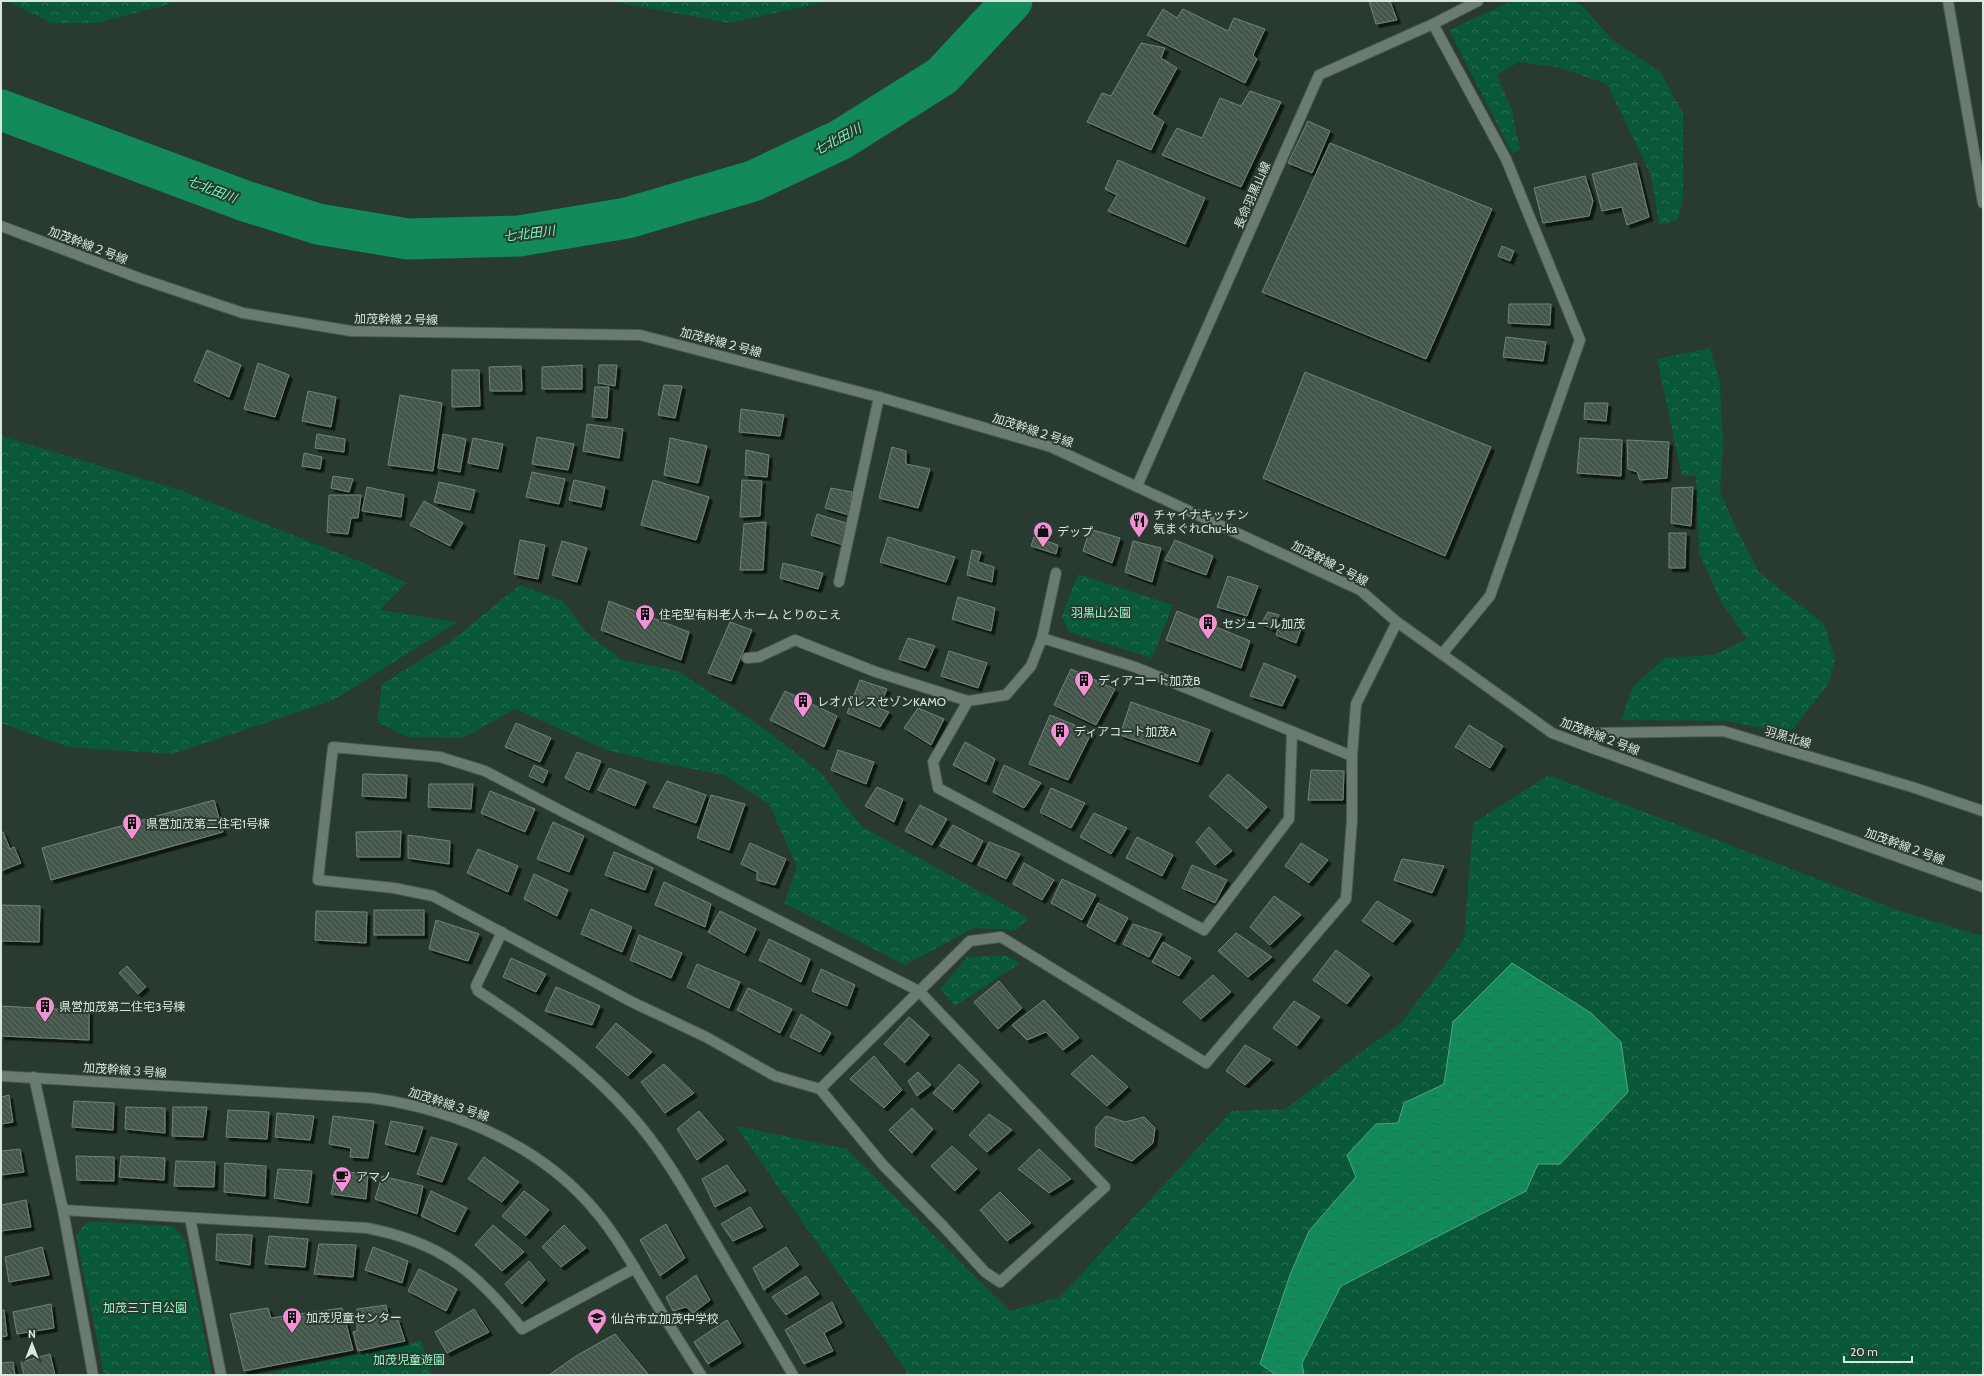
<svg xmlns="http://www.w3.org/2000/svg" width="1984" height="1376" font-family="Cabin,'Noto Sans JP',sans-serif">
<defs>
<pattern id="forest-crowns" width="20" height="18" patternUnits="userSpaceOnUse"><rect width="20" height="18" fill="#095838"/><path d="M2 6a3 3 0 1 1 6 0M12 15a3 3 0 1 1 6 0" fill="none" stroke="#2c7054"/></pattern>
<pattern id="water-ripples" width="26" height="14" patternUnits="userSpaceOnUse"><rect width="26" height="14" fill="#138a5a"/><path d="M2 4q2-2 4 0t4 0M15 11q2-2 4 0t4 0" fill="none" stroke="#266e51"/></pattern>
<pattern id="building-back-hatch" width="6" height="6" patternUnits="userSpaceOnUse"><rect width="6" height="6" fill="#45574c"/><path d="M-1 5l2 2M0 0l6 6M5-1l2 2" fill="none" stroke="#5f6f66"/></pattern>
<filter id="shadow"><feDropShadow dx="3.5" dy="3.5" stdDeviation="0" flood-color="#0009"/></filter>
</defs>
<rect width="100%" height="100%" fill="#293a30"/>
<g fill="url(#forest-crowns)">
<polygon points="6,1 181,1 97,23 52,23"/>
<polygon points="611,1 830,1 729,23"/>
<polygon points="1512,1 1569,1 1580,4 1614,41 1660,72 1683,113 1683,198 1678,220 1659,225 1651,175 1607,84 1557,67 1519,62 1497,75 1512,110 1520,150 1512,153 1449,30"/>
<polygon points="1710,348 1720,383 1723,446 1720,492 1736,528 1759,572 1824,624 1835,659 1829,683 1793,729 1768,729 1726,721 1621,720 1633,686 1665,658 1713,655 1747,639 1721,602 1699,553 1696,476 1682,476 1657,359"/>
<polygon points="1,436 180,490 361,562 407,583 380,610 457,622 334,700 172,754 68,747 1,723"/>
<polygon points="1078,574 1173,605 1152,658 1069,632 1062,616"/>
<polygon points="520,585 563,601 588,634 622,660 678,671 762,727 822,774 861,826 1028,918 1017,930 974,928 905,965 784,903 797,867 769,804 724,775 661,763 607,750 515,709 463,738 407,737 377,722 382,684 451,641"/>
<polygon points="1549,775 1897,910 1983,936 1983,1375 902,1375 907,1372 736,1126 847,1149 1010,1311 1060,1297 1232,1111 1285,1109 1402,1022 1464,939 1473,823"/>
<polygon points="1005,955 1020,963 955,1006 940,989 967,957"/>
<polygon points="88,1221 173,1226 185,1239 212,1375 104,1375 76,1235"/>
<polygon points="421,1341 432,1375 258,1375"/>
</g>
<polygon fill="url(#water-ripples)" stroke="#4fa682" points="1512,963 1591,1013 1621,1042 1628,1092 1560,1164 1538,1164 1526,1191 1341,1286 1302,1363 1304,1375 1276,1375 1260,1364 1290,1275 1309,1231 1356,1177 1347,1155 1376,1124 1398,1123 1404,1103 1444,1084 1453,1022"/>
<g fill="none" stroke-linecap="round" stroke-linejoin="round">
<polyline stroke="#138a5a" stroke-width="41" points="1,110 245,201 318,224 408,239 519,236 627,218 753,181 840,140 942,76 1012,1"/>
</g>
<g fill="url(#building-back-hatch)" stroke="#718479" filter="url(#shadow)">
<polygon points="1369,1 1390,1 1397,20 1376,24"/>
<polygon points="1163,9 1177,18 1183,9 1228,31 1234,18 1265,29 1253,55 1257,59 1245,83 1147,35"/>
<polygon points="1141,43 1165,48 1161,58 1177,68 1152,114 1164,122 1151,150 1087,122 1102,93 1111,96"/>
<polygon points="1250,91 1281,102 1241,187 1162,155 1177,128 1202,138 1220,98 1241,106"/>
<polygon points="1308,121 1330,131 1312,173 1288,163"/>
<polygon points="1330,143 1492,209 1426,359 1262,292"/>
<polygon points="1118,160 1205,198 1185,244 1108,211 1117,195 1105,189"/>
<polygon points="1636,163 1649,217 1627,225 1622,207 1602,211 1592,174"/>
<polygon points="1585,176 1593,201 1589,216 1543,223 1534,188"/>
<polygon points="1502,246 1514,251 1510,261 1498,256"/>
<polygon points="1509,304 1551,304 1550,325 1508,323"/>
<polygon points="1506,337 1546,342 1543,361 1503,357"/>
<polygon points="207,350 241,365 229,397 194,381"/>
<polygon points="258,363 289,375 275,417 244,409"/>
<polygon points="582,365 582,389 542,389 542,367"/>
<polygon points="599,365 617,365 615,386 598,383"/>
<polygon points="521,366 522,391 490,391 489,367"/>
<polygon points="452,370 479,370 480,406 452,407"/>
<polygon points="1305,372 1491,447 1445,556 1263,478"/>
<polygon points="664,385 682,386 675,418 658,415"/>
<polygon points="595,387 609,387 607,418 592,417"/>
<polygon points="308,391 336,397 331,427 302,421"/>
<polygon points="400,395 442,403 433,471 388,465"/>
<polygon points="1585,403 1608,403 1606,421 1584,419"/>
<polygon points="741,409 784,415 780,436 739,432"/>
<polygon points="587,424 623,429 619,458 583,451"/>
<polygon points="317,434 345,439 344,452 315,448"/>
<polygon points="443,434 466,439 460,472 438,468"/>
<polygon points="537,437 574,444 568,470 532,464"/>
<polygon points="473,438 503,444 498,469 468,463"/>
<polygon points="670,438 707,446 698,483 664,475"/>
<polygon points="1580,438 1622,440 1621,476 1577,473"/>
<polygon points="1627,440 1669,442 1667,478 1640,480 1637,472 1628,469"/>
<polygon points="892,447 906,451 906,464 930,469 918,508 879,498"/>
<polygon points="746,450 769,455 767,477 745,475"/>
<polygon points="304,453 322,457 320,469 302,466"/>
<polygon points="532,472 565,479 559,504 526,497"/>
<polygon points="333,476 353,479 349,492 331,488"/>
<polygon points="574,480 605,487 601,507 569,500"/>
<polygon points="653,480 709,497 696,540 641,525"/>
<polygon points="742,480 762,481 760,516 740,517"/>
<polygon points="439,482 475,490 470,510 434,502"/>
<polygon points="367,487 404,495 401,517 362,511"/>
<polygon points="1693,487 1691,526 1671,523 1672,488"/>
<polygon points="831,488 852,492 849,515 825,508"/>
<polygon points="329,495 361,495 358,518 351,518 348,534 327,532"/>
<polygon points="424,501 463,523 450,546 410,525"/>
<polygon points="817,514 846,523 843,545 811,535"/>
<polygon points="766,522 763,570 740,570 744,524"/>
<polygon points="1090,529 1120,538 1112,563 1083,551"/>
<polygon points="1669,533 1686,533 1685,568 1669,568"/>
<polygon points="888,537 955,557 946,582 880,562"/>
<polygon points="1034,537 1058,545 1056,554 1031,546"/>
<polygon points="520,540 545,545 538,579 514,574"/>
<polygon points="1175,540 1213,556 1206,575 1165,560"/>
<polygon points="562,541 587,548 577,582 552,575"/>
<polygon points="1133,541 1161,548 1152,582 1125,572"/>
<polygon points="972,550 981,552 978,562 994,567 992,582 967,575"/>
<polygon points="783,563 823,573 818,589 780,578"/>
<polygon points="1228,576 1258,586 1247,616 1217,607"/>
<polygon points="958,597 995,608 991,631 952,619"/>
<polygon points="609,601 689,632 681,660 601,630"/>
<polygon points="1177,611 1250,641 1241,668 1166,640"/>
<polygon points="1268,612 1279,615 1273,629 1261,624"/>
<polygon points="1281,620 1301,629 1296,643 1276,635"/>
<polygon points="730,622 752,630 731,681 708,673"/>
<polygon points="908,638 935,646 925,668 899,659"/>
<polygon points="949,651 987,663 978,688 941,676"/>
<polygon points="1264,663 1296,676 1282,706 1250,696"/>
<polygon points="1071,669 1115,689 1096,725 1054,705"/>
<polygon points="860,680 887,689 879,708 889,712 880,727 847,713"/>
<polygon points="785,691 837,716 824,747 770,720"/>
<polygon points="1131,702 1210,730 1198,762 1120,735"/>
<polygon points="918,708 944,719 931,745 904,728"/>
<polygon points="1050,715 1092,732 1068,780 1029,764"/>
<polygon points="516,723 551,738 540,762 505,747"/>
<polygon points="1469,725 1503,746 1490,768 1455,747"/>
<polygon points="965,742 995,759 986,782 953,765"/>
<polygon points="838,750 874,762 866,784 831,770"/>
<polygon points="577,752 601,761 589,790 565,778"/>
<polygon points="534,765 548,771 543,783 529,776"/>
<polygon points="1004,765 1041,783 1024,808 993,792"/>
<polygon points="609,768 646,782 635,806 598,790"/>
<polygon points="1311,770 1344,771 1343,800 1308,800"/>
<polygon points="363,774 407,775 406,798 362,796"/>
<polygon points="1228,774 1267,807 1247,829 1209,796"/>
<polygon points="667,781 706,795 696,823 653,807"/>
<polygon points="429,784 473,784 471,809 428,807"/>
<polygon points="877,787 903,799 894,822 865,806"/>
<polygon points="1051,788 1085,803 1071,828 1040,812"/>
<polygon points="490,791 535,809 525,832 481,813"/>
<polygon points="711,795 745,804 729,850 697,838"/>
<polygon points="214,800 223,832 51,880 42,848"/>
<polygon points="920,805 947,819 932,845 905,831"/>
<polygon points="1094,813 1127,828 1111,854 1080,837"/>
<polygon points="553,822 584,836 569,872 537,859"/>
<polygon points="953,825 983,841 972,862 940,846"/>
<polygon points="1209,827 1232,851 1215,865 1196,842"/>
<polygon points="401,831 400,857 357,857 356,832"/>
<polygon points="1,832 3,832 10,849 14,847 21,863 1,871"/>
<polygon points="408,835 450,841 449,864 408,858"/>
<polygon points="1137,837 1173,855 1162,876 1126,858"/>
<polygon points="989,842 1020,854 1006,879 978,865"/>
<polygon points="750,843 786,859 775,885 757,880 757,872 741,864"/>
<polygon points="1301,843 1328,860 1309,883 1285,866"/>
<polygon points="478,849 518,866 508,892 467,873"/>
<polygon points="614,852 653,868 645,890 605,875"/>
<polygon points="1402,859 1444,866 1432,893 1394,880"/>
<polygon points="1024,863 1054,880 1042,900 1013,884"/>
<polygon points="1192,865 1227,880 1215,903 1182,888"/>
<polygon points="534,874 568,890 557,916 524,899"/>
<polygon points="1062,879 1096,895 1082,920 1051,903"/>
<polygon points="664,882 711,904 705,927 655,905"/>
<polygon points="1274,896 1301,915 1270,945 1250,927"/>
<polygon points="1377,901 1411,921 1393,942 1362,921"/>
<polygon points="1098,903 1128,918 1115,942 1087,926"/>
<polygon points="1,905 40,906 39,942 1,941"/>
<polygon points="591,909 632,927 622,952 581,934"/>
<rect x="374" y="910" width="50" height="25"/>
<polygon points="316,911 367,912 366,943 315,940"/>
<polygon points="720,911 756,929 745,953 708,932"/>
<polygon points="436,920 479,934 468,961 429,949"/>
<polygon points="1133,924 1162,934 1149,957 1123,944"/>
<polygon points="1236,933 1272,957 1248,977 1218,951"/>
<polygon points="639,935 682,953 671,978 630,960"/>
<polygon points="769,939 810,959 801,982 759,960"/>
<polygon points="1163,942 1191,958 1179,976 1152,962"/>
<polygon points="1336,950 1370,975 1347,1004 1313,980"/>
<polygon points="511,958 546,974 536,992 503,977"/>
<polygon points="697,964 740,982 729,1008 687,987"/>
<polygon points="127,966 146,987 138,994 119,973"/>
<polygon points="821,969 855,985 847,1006 812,991"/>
<polygon points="1213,975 1231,992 1201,1019 1183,1002"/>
<polygon points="999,981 1022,1008 998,1029 974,1002"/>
<polygon points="556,987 600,1006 592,1025 545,1011"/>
<polygon points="748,988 792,1009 780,1033 737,1010"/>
<polygon points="1044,1000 1079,1038 1063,1050 1046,1032 1027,1040 1012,1025"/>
<polygon points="1294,1001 1320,1017 1297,1046 1273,1028"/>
<polygon points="1,1006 89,1011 89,1040 1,1036"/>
<polygon points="801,1014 831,1033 820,1052 790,1037"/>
<polygon points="909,1017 929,1035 905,1063 884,1044"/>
<polygon points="616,1023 652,1052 628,1076 596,1047"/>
<polygon points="1245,1045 1271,1060 1245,1085 1226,1071"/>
<polygon points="1092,1055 1128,1087 1107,1106 1071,1074"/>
<polygon points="874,1056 902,1090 884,1108 850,1079"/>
<polygon points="664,1064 694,1093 665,1113 641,1082"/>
<polygon points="959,1064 979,1082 953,1110 933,1093"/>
<polygon points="918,1072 931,1085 917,1096 908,1081"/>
<polygon points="9,1095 13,1122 1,1124 1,1097"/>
<polygon points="74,1101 114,1103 113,1130 72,1127"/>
<polygon points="126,1107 165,1108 165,1133 125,1129"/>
<polygon points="173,1107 207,1107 203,1137 172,1136"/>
<polygon points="912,1108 933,1129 912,1153 889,1130"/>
<polygon points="228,1110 269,1112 267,1139 226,1137"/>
<polygon points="699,1111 724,1140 697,1160 677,1129"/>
<polygon points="277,1113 314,1116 310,1140 275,1137"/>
<polygon points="989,1114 1012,1130 987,1152 969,1135"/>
<polygon points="333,1116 374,1121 368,1158 350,1157 351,1148 329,1144"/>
<polygon points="1106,1116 1125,1122 1144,1117 1155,1128 1153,1143 1132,1161 1095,1146 1096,1127"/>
<polygon points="391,1121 423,1127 415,1152 385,1144"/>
<polygon points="431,1137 457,1144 442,1182 417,1174"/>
<polygon points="952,1146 977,1169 955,1191 931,1166"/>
<polygon points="20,1149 24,1172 1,1175 1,1151"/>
<polygon points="1039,1149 1071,1179 1049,1193 1018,1169"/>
<polygon points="76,1156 114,1157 114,1181 77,1180"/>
<polygon points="121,1156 165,1158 164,1180 119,1177"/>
<polygon points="484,1157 519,1182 502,1202 468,1179"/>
<polygon points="176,1161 215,1162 214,1187 174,1186"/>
<polygon points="225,1163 266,1166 265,1196 224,1192"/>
<polygon points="727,1165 746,1191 715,1207 702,1179"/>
<polygon points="278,1169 312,1171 308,1203 274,1198"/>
<polygon points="336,1171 368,1174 366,1199 331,1194"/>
<polygon points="382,1176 423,1186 417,1214 375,1199"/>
<polygon points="431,1191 467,1208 455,1232 421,1216"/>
<polygon points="524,1191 549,1210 526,1236 502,1216"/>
<polygon points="1000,1192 1031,1223 1007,1241 980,1210"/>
<polygon points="26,1200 31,1227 1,1231 1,1205"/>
<polygon points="750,1207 763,1227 733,1241 721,1224"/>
<polygon points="666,1224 685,1258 660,1276 640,1240"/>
<polygon points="493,1225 524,1252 502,1271 475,1245"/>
<polygon points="564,1225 586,1248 561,1267 542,1247"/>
<polygon points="217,1234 252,1235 250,1265 216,1260"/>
<polygon points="269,1236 308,1239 305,1267 265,1264"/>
<polygon points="319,1244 356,1245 353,1277 314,1274"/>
<polygon points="42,1247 49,1275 9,1282 5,1257"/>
<polygon points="373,1247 408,1261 402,1283 365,1270"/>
<polygon points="786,1247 799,1265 764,1290 753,1268"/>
<polygon points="529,1261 545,1280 522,1304 505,1284"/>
<polygon points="419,1269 457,1289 446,1311 408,1291"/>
<polygon points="696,1275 710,1300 693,1313 686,1307 673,1311 666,1297"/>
<polygon points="806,1276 819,1294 786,1315 772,1297"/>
<polygon points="832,1302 842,1323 824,1333 833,1351 804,1364 785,1330"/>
<polygon points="51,1304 54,1328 17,1334 13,1312"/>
<polygon points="386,1305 389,1318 398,1320 405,1341 358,1351 353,1332 357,1331 357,1309"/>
<polygon points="268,1308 271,1318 342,1308 353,1350 244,1371 230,1314"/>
<polygon points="474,1309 489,1332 447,1353 435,1332"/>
<polygon points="1,1310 4,1310 7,1336 1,1337"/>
<polygon points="727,1320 741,1343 708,1364 694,1342"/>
<polygon points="615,1334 649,1375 549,1375 576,1356"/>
<polygon points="50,1354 55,1375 24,1375 21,1362"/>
<polygon points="13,1362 15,1375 1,1375 1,1363"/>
</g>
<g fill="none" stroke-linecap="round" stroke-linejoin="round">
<g stroke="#4a5850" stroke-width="12">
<g id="street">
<polyline points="1948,1 1983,203"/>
<polyline points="1433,24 1506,159 1580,340 1490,596 1442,654"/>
<polyline points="1137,486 1319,75 1433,24 1478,1"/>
<polyline points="1056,573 1042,638 1135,667 1352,756 1356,704 1397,622"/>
<polyline points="839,582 879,397"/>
<polyline points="1042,638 1031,666 1006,695 968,701 933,762 938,788 1204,930 1289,819 1292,732"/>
<polyline points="747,658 759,657 795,640 876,672 968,701"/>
<polygon points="333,747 440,757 485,771 569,815 919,991 1105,1187 1000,1282 985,1272 943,1226 883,1165 820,1089 775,1076 706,1037 632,1002 433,896 394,888 318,880"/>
<polyline points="1592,748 1595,733 1723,731 1912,787 1983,811"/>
<path d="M502,932L476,986L478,991C533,1027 586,1064 630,1114C662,1149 685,1191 709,1232C737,1280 765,1327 793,1375"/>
<path d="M1,1076L372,1098C457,1110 543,1146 598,1214C618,1238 632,1264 648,1290C665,1319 683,1347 701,1375"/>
<polyline points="34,1077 63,1210 93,1375"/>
<polyline points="820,1089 970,941 1001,937 1206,1063 1346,899 1352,820 1352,756"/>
<path d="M63,1210L367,1228C443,1243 474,1271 522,1329L635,1268"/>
<polyline points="190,1218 221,1375"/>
</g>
</g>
<g stroke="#4a5850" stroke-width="12">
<polyline id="secondary" points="1,226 139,278 243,313 351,331 640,335 879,397 1051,447 1360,590 1397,622 1552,733 1592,748 1983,887"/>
</g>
<use href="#street" stroke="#6a7c71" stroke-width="10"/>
<use href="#secondary" stroke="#6a7c71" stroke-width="10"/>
</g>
<defs>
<g id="restaurant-pin" transform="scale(1)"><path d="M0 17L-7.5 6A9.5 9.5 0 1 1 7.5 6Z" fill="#f391d5" stroke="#293a30"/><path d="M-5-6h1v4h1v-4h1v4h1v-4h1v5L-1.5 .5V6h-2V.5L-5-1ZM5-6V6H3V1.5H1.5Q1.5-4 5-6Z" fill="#111"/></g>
<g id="shop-pin" transform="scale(1)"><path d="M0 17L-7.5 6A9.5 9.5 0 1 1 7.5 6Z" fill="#f391d5" stroke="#293a30"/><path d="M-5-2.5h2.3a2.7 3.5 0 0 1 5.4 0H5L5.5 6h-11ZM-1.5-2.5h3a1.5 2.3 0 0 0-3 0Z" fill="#111"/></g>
<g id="building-pin" transform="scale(1)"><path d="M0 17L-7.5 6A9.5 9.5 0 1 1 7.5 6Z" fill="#f391d5" stroke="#293a30"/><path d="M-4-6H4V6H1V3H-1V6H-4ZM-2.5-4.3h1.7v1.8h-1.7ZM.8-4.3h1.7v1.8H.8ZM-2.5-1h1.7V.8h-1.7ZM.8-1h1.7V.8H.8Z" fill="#111"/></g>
<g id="cafe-pin" transform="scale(1)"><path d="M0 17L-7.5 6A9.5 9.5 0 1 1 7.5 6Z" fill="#f391d5" stroke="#293a30"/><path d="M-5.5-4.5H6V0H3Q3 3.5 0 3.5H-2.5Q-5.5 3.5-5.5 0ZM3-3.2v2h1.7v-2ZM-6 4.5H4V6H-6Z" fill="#111"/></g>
<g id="school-pin" transform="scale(1)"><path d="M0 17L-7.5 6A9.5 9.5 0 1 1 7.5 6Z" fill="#f391d5" stroke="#293a30"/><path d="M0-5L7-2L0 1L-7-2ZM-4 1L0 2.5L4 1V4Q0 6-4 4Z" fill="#111"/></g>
</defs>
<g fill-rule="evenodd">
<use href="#restaurant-pin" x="1139" y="521"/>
<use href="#shop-pin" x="1043" y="531"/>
<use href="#building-pin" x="645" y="614"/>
<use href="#building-pin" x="1208" y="623"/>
<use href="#building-pin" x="1084" y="680"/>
<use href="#building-pin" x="803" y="701"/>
<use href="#building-pin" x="1060" y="731"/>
<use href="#building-pin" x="132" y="823"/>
<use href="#building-pin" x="45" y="1006"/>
<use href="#cafe-pin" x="342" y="1176"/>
<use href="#building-pin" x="292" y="1317"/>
<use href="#school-pin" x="597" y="1318"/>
</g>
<g text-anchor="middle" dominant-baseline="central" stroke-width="4" stroke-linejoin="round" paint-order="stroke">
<g font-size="12" fill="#dce6e0" stroke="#293a30">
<text transform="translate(1252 195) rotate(-66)">長命羽黒山線</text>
<text transform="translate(88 245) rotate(21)">加茂幹線２号線</text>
<text transform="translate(396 319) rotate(1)">加茂幹線２号線</text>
<text transform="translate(721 342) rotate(15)">加茂幹線２号線</text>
<text transform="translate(1033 430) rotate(18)">加茂幹線２号線</text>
<text transform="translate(1330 563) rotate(27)">加茂幹線２号線</text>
<text transform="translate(1600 736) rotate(21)">加茂幹線２号線</text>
<text transform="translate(1788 737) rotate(17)">羽黒北線</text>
<text transform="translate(1905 846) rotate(20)">加茂幹線２号線</text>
<text transform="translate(125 1070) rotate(4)">加茂幹線３号線</text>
<text transform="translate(449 1104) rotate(18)">加茂幹線３号線</text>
</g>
<g font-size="12" fill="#dce6e0" stroke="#293a30" text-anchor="start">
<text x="1153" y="514">チャイナキッチン<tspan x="1153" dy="14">気まぐれChu-ka</tspan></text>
<text x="1057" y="531">デップ</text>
<text x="659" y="614">住宅型有料老人ホーム とりのこえ</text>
<text x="1222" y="623">セジュール加茂</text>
<text x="1098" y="680">ディアコート加茂B</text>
<text x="817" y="701">レオパレスセゾンKAMO</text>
<text x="1074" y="731">ディアコート加茂A</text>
<text x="146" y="823">県営加茂第二住宅1号棟</text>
<text x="59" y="1006">県営加茂第二住宅3号棟</text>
<text x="356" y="1176">アマノ</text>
<text x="306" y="1317">加茂児童センター</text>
<text x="611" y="1318">仙台市立加茂中学校</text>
</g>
<g font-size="12" fill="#95fbc5" stroke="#293a30">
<text x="1101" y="612">羽黒山公園</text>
<text x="145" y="1307">加茂三丁目公園</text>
<text x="409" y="1359">加茂児童遊園</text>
</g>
<g font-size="13" font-style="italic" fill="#74fcb9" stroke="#293a30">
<text transform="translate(837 139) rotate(-28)">七北田川</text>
<text transform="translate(212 189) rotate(21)">七北田川</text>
<text transform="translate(529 233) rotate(-7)">七北田川</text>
</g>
</g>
<rect width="1984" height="1376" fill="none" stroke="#dce6e0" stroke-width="4"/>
<g transform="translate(32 1344)" stroke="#293a30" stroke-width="3" paint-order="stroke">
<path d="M0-3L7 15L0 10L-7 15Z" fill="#dce6e0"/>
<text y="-6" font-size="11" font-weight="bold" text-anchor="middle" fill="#dce6e0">N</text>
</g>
<path d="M1844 1356v6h68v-6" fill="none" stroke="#dce6e0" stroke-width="2"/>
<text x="1850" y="1356" font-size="12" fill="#dce6e0" stroke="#293a30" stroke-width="3" paint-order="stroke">20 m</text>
</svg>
